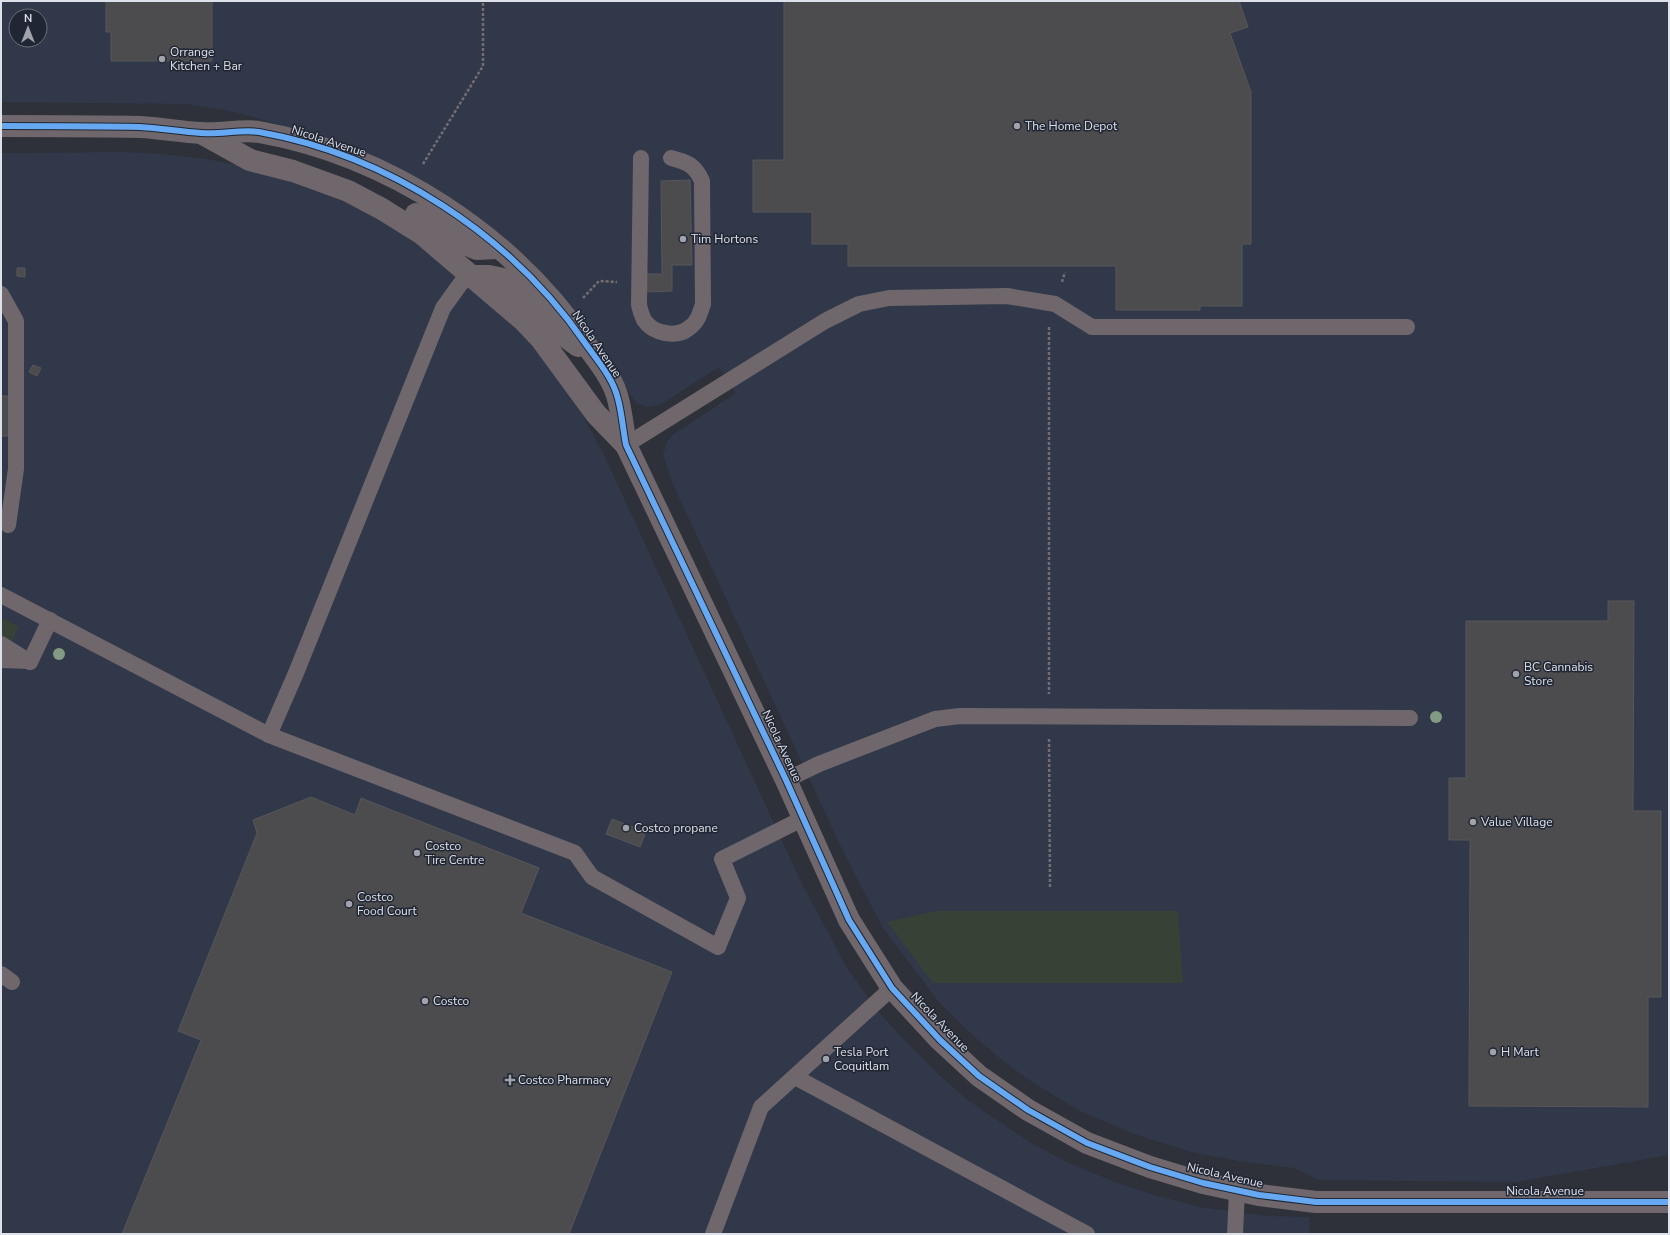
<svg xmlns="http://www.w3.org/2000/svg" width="1670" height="1235" font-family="'Nunito Sans',sans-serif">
<rect width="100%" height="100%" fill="#2e3139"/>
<g fill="#30384a" fill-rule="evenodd">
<path d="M1,1H1669V1155L1516,1182L1319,1180L1294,1168L1238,1161L1191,1152L1134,1134L1078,1110L1032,1082L1002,1060L969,1032L939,1002L883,928L842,849L671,480L663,454L668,440L674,434L736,393L719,367L660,405L646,407L636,403L609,361L567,305L369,156L331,140L250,116L225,110L185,104L1,102ZM16,16H40V40H16Z"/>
<polygon points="124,152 161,154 206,159 248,167 324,191 406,233 518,325 580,410 603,453 802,884 847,968 876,1009 907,1043 939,1075 969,1101 1031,1143 1071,1164 1120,1184 1158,1196 1200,1207 1266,1216 1309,1217 1310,1234 1,1234 1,153"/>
</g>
<g fill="#364235">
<polygon points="1,617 19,627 12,641 1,635"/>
<polygon points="935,911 1178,911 1183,983 933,983 887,922"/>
</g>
<g fill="#4c4c4e" stroke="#575658">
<polygon points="106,1 212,1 212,61 111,61 111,32 106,32"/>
<polygon points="784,1 1239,1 1248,27 1230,33 1251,92 1251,244 1242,244 1242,306 1200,306 1200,310 1116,310 1116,266 848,266 848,244 812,244 812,212 753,212 753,160 784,160"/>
<polygon points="690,180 692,265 672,265 672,291 645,292 645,274 662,274 661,181"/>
<polygon points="17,268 25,268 25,277 17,276"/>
<polygon points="33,365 41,368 37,376 29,372"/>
<rect x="1" y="396" width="8" height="40"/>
<polygon points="1608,601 1634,601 1633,811 1661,811 1661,997 1648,997 1648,1107 1469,1106 1470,840 1449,840 1449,778 1466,778 1466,621 1608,621"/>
<polygon points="311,797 355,815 361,798 539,868 521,913 672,972 569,1234 122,1234 201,1040 178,1031 257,833 253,820"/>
<polygon points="612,819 646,832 640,847 606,834"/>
</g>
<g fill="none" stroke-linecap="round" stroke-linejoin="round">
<g stroke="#746d72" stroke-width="2.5" stroke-dasharray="3 2" stroke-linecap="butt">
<polyline points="423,164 483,66 483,1"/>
<polyline points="1062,282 1065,272"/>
<polyline points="583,298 599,281 617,282"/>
<polyline points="1049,327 1049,694"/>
<polyline points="1049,739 1050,888"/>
</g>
<g stroke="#6f676b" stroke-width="16">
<path d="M641,158L639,305C640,310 642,316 644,320C653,334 677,338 689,328C698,322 700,313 703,304L702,181C695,165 687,162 671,158"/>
<polyline points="1,294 16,321 16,469 8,525"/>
<polyline points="626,445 825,321 859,304 889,298 1007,296 1055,304 1092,327 1407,327"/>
<polyline points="1,595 269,735 575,853 592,877 718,947 738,898 722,859 804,818"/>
<polyline points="1,644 30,662"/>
<polyline points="1,660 29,661"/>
<polyline points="30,662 50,620"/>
<polyline points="269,735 296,673 443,308 461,283 472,276"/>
<polyline points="786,780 819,764 935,719 960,716 1410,718"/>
<polyline points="1,974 12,982"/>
<polyline points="795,1077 1087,1234"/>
<polyline points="713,1234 761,1107 892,988"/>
<polyline points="1235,1234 1237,1191"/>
</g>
<g stroke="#6f676b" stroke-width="22">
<path d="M1,126C47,126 94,126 140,127C161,128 181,132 201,133C220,135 241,129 259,132C388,155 511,235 585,343C597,360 613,378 618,399C622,414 623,430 626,445L786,780L849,920L892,988L940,1040L979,1076L1028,1110L1087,1143L1150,1167L1203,1183L1259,1195L1316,1202H1669"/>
<polyline points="203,134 250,160 293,171 348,191 382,209 422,234 524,321 541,339 596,414 626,445"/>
<polyline points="416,214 460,242 477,249 497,248"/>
<polyline points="472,276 489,276 508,280 531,299 559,332 578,346"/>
</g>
<g stroke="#202633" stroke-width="8">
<path id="cycleway" d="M1,126C47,126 94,126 140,127C161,128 181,132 201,133C220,135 241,129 259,132C388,155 511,235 585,343C597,360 613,378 618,399C622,414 623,430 626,445L786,780L849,920L892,988L940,1040L979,1076L1028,1110L1087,1143L1150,1167L1203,1183L1259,1195L1316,1202H1669"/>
</g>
<use href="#cycleway" stroke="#66a8f1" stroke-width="6"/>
</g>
<g fill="#839a84">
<circle cx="59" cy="654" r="6"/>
<circle cx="1436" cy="717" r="6"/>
</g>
<g fill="#a0a3ac" stroke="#202633" stroke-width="1.5">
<circle cx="162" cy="59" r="4"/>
<circle cx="1017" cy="126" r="4"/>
<circle cx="683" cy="239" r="4"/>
<circle cx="1516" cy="674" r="4"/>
<circle cx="1473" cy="822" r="4"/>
<circle cx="626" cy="828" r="4"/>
<circle cx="417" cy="853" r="4"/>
<circle cx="349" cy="904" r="4"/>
<circle cx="425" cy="1001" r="4"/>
<circle cx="1493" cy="1052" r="4"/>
<circle cx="826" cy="1059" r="4"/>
<path d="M508 1074h4v4h4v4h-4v4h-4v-4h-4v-4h4z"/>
</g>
<g text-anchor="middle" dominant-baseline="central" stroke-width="3" stroke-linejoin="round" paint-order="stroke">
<g font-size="12" fill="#dde1ea" stroke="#202633" text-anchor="start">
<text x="170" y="52">Orrange<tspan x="170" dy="14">Kitchen + Bar</tspan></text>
<text x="1025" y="126">The Home Depot</text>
<text x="691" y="239">Tim Hortons</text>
<text x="1524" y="667">BC Cannabis<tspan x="1524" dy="14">Store</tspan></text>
<text x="1481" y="822">Value Village</text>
<text x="634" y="828">Costco propane</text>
<text x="425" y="846">Costco<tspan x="425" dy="14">Tire Centre</tspan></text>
<text x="357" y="897">Costco<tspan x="357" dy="14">Food Court</tspan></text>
<text x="433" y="1001">Costco</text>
<text x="834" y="1052">Tesla Port<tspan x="834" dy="14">Coquitlam</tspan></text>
<text x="1501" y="1052">H Mart</text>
<text x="518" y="1080">Costco Pharmacy</text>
</g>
<g font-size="12" fill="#dde1ea" stroke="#202633">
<text transform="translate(329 141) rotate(18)">Nicola Avenue</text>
<text transform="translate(597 344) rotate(56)">Nicola Avenue</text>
<text transform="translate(782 746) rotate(65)">Nicola Avenue</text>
<text transform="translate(940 1022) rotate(46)">Nicola Avenue</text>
<text transform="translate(1225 1175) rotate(13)">Nicola Avenue</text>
<text x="1545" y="1191">Nicola Avenue</text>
</g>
</g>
<rect width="1670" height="1235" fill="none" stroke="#dde1ea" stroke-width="4"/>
<g transform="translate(28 28)"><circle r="19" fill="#202633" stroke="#6c717c"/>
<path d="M0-3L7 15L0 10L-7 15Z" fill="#a0a3ac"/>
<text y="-6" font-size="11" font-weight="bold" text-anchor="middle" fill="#dde1ea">N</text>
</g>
</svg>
